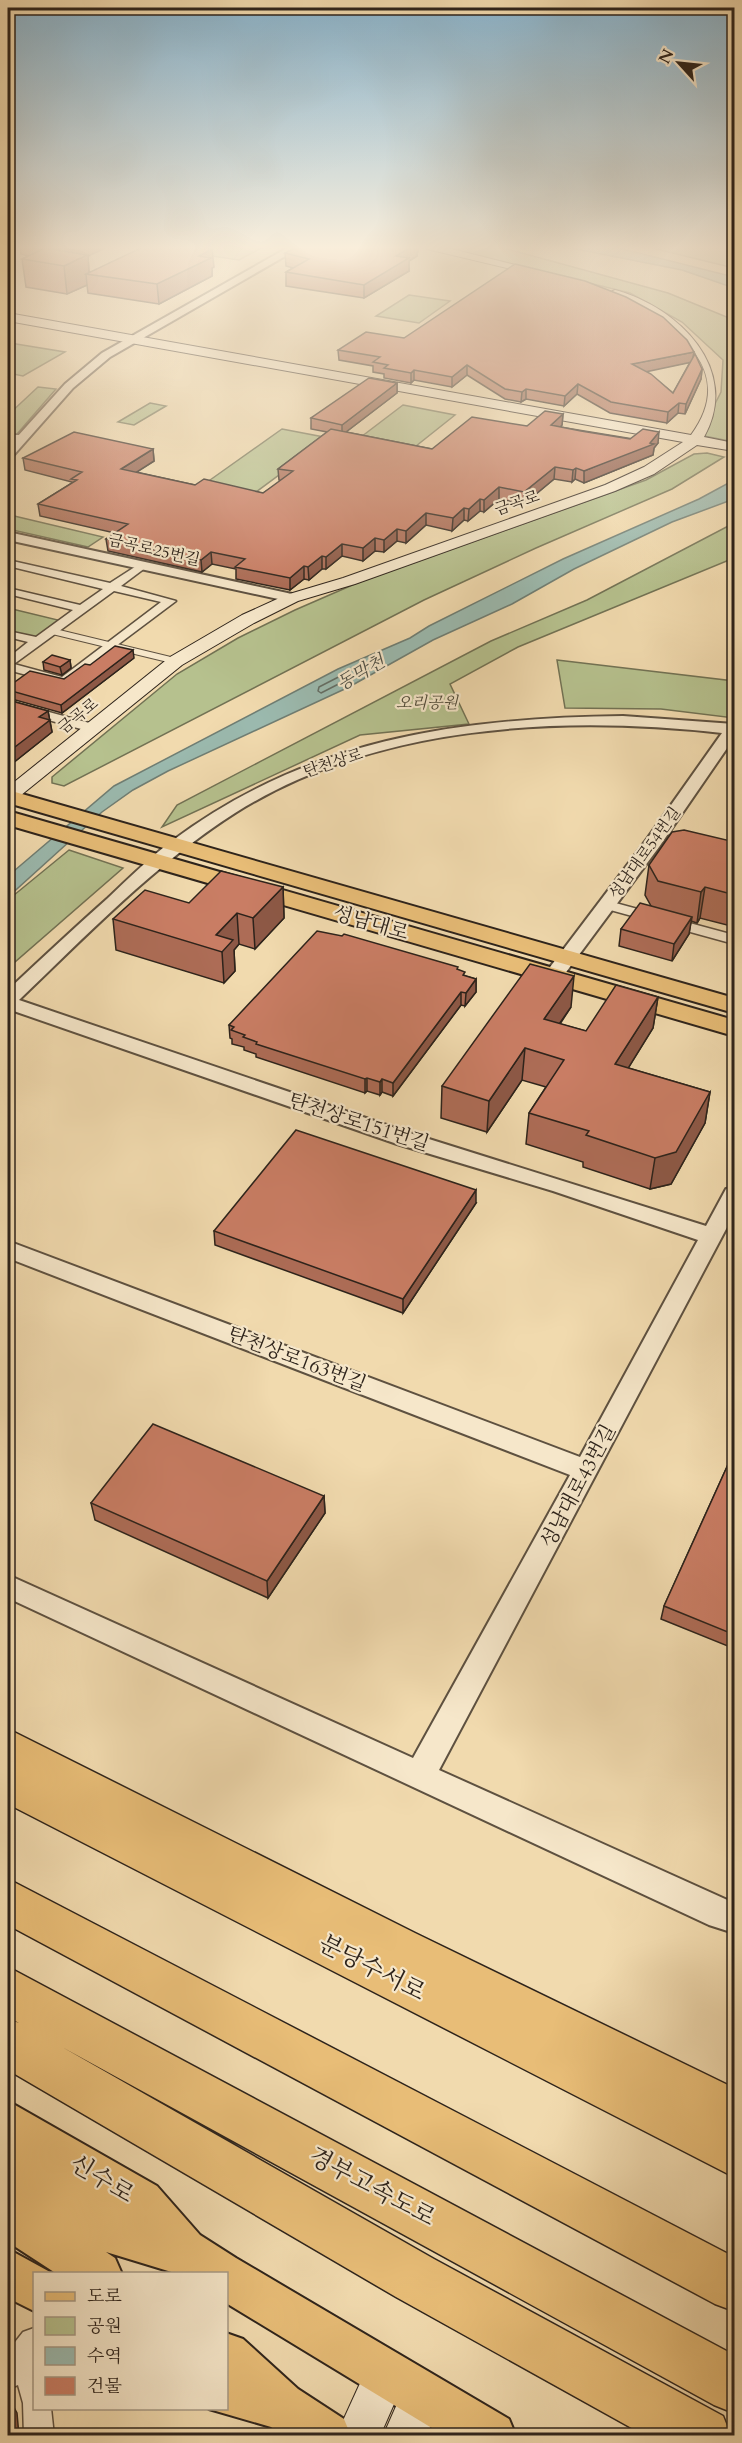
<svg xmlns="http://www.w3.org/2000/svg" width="742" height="2443" font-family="Cardo,'Noto Serif KR',serif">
<rect width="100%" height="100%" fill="#f1daae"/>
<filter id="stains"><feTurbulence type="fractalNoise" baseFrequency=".00333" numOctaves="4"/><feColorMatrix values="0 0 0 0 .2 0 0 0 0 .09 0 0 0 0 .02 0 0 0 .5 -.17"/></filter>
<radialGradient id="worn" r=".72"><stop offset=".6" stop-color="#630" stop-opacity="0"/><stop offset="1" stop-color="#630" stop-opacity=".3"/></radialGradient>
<g fill="#b6c18e" stroke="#727254" stroke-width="1.5">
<polygon points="203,247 263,247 239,260 192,253"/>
<polygon points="441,247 500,247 668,293 734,320 734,442 699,435 721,392 723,360 682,322 630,293"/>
<polygon points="648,247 717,247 734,250 734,268"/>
<polygon points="409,295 450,301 419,323 376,316"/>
<polygon points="10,343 65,352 23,376 8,373 8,344"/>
<polygon points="38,387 56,389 17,434 8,434 8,415"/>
<polygon points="150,403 166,406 134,425 118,422"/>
<polygon points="403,405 455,415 411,450 357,440"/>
<polygon points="282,429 329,438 252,495 203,485"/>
<polygon points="707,453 724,457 672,489 536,548 424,600 64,786 52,783 52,777 177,674 238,638 295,610 357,583 646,480 694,454"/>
<polygon points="10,515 103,537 88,547 8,529 8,517"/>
<polygon points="734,523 734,558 518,647 450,684 469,724 360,735 162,827 177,805 491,641 587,600"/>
<polygon points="8,608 62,621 36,640 8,633"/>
<polygon points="557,660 734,681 734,718 661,709 565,708"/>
<polygon points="69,850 123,868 8,968 8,900"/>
</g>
<g fill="#9bbaaf" stroke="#6f7e74" stroke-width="1.5">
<polygon points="566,247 615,247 734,277 734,288 682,270"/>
<polygon points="734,480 734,499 672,522 574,569 512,604 433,640 349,687 168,771 133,790 102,812 8,897 8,876 114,786 338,669 410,638 429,626 563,559 699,499"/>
</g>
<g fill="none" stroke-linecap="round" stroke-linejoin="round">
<polygon stroke="#646e65" stroke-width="1.5" points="358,667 362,668 362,672 321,693 318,691 319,687"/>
<g stroke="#5e5140" stroke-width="2">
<polygon id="pedestrian" points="51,628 179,659 181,661 176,664 48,633 47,631"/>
</g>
<g stroke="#5e5140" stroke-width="3">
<g id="minor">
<polygon points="8,435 22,435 27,438 22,441 8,441"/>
<path d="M8,560L110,583L141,563L147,566L145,568L121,586L176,601L64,685L8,670V658L28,642L8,637V631L36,637L73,610L8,594V588L80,605L103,589L8,566ZM114,591L161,602L62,677L14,664Z"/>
<polygon points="8,701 97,725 98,728 92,732 8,709"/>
<polygon points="608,901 734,935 734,944 603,908 601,905"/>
<polygon points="34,2328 34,2408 51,2408 54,2436 24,2436 23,2403 18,2385 8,2389 8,2351 23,2332"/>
</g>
</g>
<g stroke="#5e5140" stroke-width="4">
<g id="tertiary">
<polygon points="289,247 301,247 110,357 73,388 12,457 8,458 8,447 65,384 102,353"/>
<polygon points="8,532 292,594 299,598 292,602 8,540"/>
<path d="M623,716L734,724V738L659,847L561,979H547L544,975L647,839L722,733C561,715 376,724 235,813C155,864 87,935 19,1000L413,1134L706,1226L726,1189L734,1187V1214L439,1770L734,1903V1933L709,1925L8,1598V1575L413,1758L570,1475L8,1258V1241L580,1457L698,1240L553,1191L397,1144L8,1009V990C41,959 74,928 108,898C129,878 149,858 172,841C309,739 457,718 623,716Z"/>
</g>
</g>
<g stroke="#2d231b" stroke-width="2">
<g id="secondary">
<polygon points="426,247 444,247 551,274 545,277 427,249"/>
<path d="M615,290C678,307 742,369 704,437L734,443V451L697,445L654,474L615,491L355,584L298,601L254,623L182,665L15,800L8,802V787L170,657L242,615L286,595L343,578L605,485L644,467L683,442L8,321V313L691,435C742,366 668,320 611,296V292Z"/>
<polygon points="387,2351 402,2357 408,2372 380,2436 336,2436 372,2357"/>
<polygon points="423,2373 438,2379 444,2394 427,2436 383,2436 408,2379"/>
</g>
</g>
<g stroke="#2d231b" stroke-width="4">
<g id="primary">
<polygon points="8,790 734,998 734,1013 8,803"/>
<polygon points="8,811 734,1020 734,1036 8,825"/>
<polygon points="8,2101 157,2186 200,2235 236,2258 509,2419 516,2436 445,2436 226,2303 226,2274 178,2274 106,2252 115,2258 122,2274 57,2274 8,2242"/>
<polygon points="8,2249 50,2272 34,2274 34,2311 8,2298"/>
<polygon points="226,2333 243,2339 298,2389 344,2419 351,2436 283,2436 271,2427 209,2409 226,2408"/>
</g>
</g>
<g stroke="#2d231b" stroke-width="3">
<polygon id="trunk" points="8,1729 415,1933 734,2088 734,2177 8,1804"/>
</g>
<g stroke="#2d231b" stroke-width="3">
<g id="motorway">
<polygon points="8,1879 734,2257 734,2311 715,2304 8,1925"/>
<polygon points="8,1967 734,2355 734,2413 714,2405 62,2047 434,2259 723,2416 731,2436 646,2436 396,2297 8,2070 8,2019 19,2023 8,2017"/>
</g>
</g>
<use href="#pedestrian" fill="#f6e7ca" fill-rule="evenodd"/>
<use href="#minor" fill="#f6e7ca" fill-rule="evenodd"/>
<use href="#tertiary" fill="#f6e7ca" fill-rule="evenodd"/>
<use href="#secondary" fill="#f6e7ca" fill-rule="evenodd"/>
<use href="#primary" fill="#e8bd77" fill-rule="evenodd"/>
<use href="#trunk" fill="#e8bd77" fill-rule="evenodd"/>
<use href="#motorway" fill="#e8bd77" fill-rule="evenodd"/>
</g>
<g fill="#ad6c56" stroke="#2d231b" stroke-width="1.5" fill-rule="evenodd">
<polygon points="21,247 103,247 103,249 88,256 89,272 214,267 212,268 212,276 159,304 88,293 87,285 67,294 26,287 22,259 29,256 21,254"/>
<polygon points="417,252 417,256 409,261 409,271 364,298 286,286 286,272 293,268 286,266 285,253 418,252"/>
<path d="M404,338L693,358L702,369L701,379L685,414L678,413L667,423L610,413L577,394L564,406L526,399L521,402L505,399L467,375L452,387L414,380L411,383L384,378V374L373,372V366L339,360L338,350ZM690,362L673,393L646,371Z"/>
<polygon points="397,383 397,393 346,432 432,449 527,426 563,414 562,425 560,427 658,443 654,448 653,455 584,483 575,479 572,482 554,479 524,504 499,499 484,512 480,511 468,521 464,520 452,531 426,525 406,543 397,541 384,552 375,551 363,561 342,556 326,569 322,569 309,580 304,579 290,590 236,579 236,569 212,564 202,572 108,551 106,539 115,533 40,516 38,504 72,483 72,482 25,470 23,458 153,449 154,461 136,472 195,485 263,493 281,481 279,480 278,469 327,432 311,429 311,418"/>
<polygon points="134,658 62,713 8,698 8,687 64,679 90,665"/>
<polygon points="70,660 71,668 62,675 44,670 43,662"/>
<polygon points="8,700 48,711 52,732 13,763 8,761"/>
<polygon points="735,842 735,925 731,926 700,918 697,923 691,921 689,934 672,961 619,946 621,929 651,906 645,895 649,865"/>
<polygon points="283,887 284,918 255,949 239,944 234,950 235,971 224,983 116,950 113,919 189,903"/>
<polygon points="342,936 458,970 465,976 476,979 476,992 465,1006 461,1005 393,1096 382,1092 380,1095 367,1091 365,1093 256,1057 256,1054 244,1050 244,1047 232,1044 232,1039 230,1038 229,1025"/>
<polygon points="658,997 653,1028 628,1068 710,1092 705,1123 671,1184 650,1189 583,1167 583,1162 526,1144 529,1113 546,1087 522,1080 487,1132 441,1118 442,1086 571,1007 560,1024 586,1031"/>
<polygon points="476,1203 403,1313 215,1245 214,1231"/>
<polygon points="735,1449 735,1649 661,1619 664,1606"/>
<polygon points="324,1496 325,1513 268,1598 95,1520 91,1503"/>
</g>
<g fill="#8d5846" stroke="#2d231b" stroke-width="1.5">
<polygon points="71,247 103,247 103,249 88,256 89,274 86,274 87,285 67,294 64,266 73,262"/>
<polygon points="411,247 418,247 418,252 417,252 417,256 409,261 409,271 364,298 364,285 396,256"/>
<polygon points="212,249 214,267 212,268 212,276 159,304 157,284 199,256"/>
<polygon points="694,352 692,362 631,375 632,364"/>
<polygon points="467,365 467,375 452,387 452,377"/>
<polygon points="702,369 701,379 685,414 686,404"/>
<polygon points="414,370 414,380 411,383 411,373"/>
<polygon points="397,383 397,393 342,435 342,425"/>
<polygon points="578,384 577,394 564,406 565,396"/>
<polygon points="526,389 526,399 521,402 522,392"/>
<polygon points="679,403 678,413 667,423 668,412"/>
<polygon points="563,414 562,425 551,437 551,425"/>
<polygon points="659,432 658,443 654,448 653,455 584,483 584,471 650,443"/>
<polygon points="153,449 154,461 123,481 121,469"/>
<polygon points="555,467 554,479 524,504 524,492"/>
<polygon points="576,468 575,479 572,482 573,470"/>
<polygon points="499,487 499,499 484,512 484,500"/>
<polygon points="480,499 480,511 468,521 469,509"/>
<polygon points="464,508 464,520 452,531 453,518"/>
<polygon points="426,513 426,525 406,543 406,531"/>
<polygon points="397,529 397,541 384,552 384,540"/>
<polygon points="375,538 375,551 363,561 363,548"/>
<polygon points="342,544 342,556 326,569 326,557"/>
<polygon points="211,552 212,564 202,572 201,560"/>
<polygon points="322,556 322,569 309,580 308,567"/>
<polygon points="304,566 304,579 290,590 290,578"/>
<polygon points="133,650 134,658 62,713 61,705"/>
<polygon points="70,660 71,668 62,675 60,667"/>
<polygon points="48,711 52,732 13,763 11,750 39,717"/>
<polygon points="283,887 284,918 255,949 253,918"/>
<polygon points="705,887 700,918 697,923 701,892"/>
<polygon points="735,904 735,925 731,926"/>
<polygon points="237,913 239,944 234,950 235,971 224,983 222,952 216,935"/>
<polygon points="692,917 689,934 672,961 674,944"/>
<polygon points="574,976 571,1007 541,1050 544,1019"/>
<polygon points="476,979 476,992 465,1006 466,993"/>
<polygon points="461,992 461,1005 393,1096 393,1083"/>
<polygon points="658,997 653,1028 611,1096 615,1064"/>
<polygon points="525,1048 522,1080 487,1132 489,1101"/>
<polygon points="367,1078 367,1091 365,1093 365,1079"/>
<polygon points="382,1079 382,1092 380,1095 380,1082"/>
<polygon points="710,1092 705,1123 671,1184 650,1189 655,1158"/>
<polygon points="476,1190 476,1203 403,1313 403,1299"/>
<polygon points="324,1496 325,1513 268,1598 267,1581"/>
<polygon points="11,2402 17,2413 19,2436 14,2436"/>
</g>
<g fill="#c97d64" stroke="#2d231b" stroke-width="1.5">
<polygon points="143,247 201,247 212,249 199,256 211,258 157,284 86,274"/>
<polygon points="297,247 411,247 396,256 409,258 364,285 286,272 309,259 285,253"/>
<polygon points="45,248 87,255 64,266 22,259"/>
<polygon points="515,264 585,281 626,297 663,317 687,340 694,352 632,364 651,374 673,393 695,354 702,369 686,404 679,403 668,412 611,402 578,384 565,396 526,389 522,392 505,389 467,365 452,377 414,370 411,373 384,368 388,365 373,362 380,357 338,350 366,332 404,338"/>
<polygon points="369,378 397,383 342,425 311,418"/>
<polygon points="545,411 563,414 551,425 581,431 630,439 643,429 659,432 650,443 654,444 584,471 576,468 573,470 555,467 524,492 499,487 484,500 480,499 469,509 464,508 453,518 426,513 406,531 397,529 384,540 375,538 363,548 342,544 326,557 322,556 308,567 304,566 290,578 235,567 245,559 211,552 201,560 106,539 128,524 38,504 77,480 71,479 82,472 23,458 74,432 153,449 121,469 195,485 204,479 263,493 293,471 278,469 331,429 432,449 472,417 527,426"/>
<polygon points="115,646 133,650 61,705 8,690 8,687 30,671 64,679 85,664 90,665"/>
<polygon points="52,655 70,660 60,667 43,662"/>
<polygon points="8,700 48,711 39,717 50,720 11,750 8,749"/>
<polygon points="684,830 735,842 735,895 705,887 701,892 658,881 649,865 672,832"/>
<polygon points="221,871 283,887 253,918 237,913 216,935 233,940 222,952 113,919 145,890 189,903"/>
<polygon points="640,903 692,917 674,944 621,929"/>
<polygon points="317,931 342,936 344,934 458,967 457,969 465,972 463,975 476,979 466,993 461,992 393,1083 382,1079 380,1082 367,1078 365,1079 256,1044 257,1042 243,1037 245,1035 231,1030 234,1027 229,1025"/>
<polygon points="530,964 574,976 544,1019 586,1031 616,985 658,997 615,1064 710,1092 676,1152 655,1158 586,1135 589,1131 529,1113 564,1060 525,1048 489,1101 442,1086"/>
<polygon points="296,1130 476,1190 403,1299 214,1231"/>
<polygon points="153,1424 324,1496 267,1581 91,1503"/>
<polygon points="735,1449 735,1635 664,1606"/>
<polygon points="11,2402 14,2436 8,2436 8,2405"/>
</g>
<linearGradient id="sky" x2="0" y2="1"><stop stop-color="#89b6d1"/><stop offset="0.42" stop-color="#f9eedb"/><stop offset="1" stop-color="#f9eedb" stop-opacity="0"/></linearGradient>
<rect width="742" height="589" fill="url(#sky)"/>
<g text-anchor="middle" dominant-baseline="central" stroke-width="4.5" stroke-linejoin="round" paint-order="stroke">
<g font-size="16" fill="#2d231b" stroke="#f6e7ca">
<text transform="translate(517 503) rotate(-19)">금곡로</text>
<text transform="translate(154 550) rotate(13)">금곡로25번길</text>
<text transform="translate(78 716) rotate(-39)">금곡로</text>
<text transform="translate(333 763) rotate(-18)">탄천상로</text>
<text transform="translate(645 853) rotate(-54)">성남대로54번길</text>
</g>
<g font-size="16" font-style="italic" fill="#4f4a38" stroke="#f6e7ca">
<text x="427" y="703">오리공원</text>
</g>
<g font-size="18" font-style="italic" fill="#4e5047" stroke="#f6e7ca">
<text transform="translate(361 673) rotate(-30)">동막천</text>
</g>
<g font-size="20" fill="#2d231b" stroke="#f6e7ca">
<text transform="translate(371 923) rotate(16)">성남대로</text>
<text transform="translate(359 1122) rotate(18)">탄천상로151번길</text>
<text transform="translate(297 1359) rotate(21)">탄천상로163번길</text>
<text transform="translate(578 1486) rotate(-62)">성남대로43번길</text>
</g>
<g font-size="24" fill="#2d231b" stroke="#f6e7ca">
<text transform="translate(372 1968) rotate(27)">분당수서로</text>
<text transform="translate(102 2179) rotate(31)">신수로</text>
<text transform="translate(372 2187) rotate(28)">경부고속도로</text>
</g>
</g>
<rect width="742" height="2443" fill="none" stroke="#f1daae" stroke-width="30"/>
<rect x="9" y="9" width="724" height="2425" fill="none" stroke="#2d231b" stroke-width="3"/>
<rect x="15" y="15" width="712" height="2413" fill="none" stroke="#2d231b" stroke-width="1.5"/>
<rect x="33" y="2272" width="195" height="138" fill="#f6e7ca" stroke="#a69984" stroke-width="1.5"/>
<rect x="45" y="2292" width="30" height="9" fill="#e8bd77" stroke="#a69984" stroke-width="1.5"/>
<text x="87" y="2302" font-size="18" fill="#2d231b">도로</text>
<rect x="45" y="2317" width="30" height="18" fill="#b6c18e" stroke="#a69984" stroke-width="1.5"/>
<text x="87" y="2332" font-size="18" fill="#2d231b">공원</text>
<rect x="45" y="2347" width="30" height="18" fill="#9bbaaf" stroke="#a69984" stroke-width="1.5"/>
<text x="87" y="2362" font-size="18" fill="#2d231b">수역</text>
<rect x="45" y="2377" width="30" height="18" fill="#c97d64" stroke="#a69984" stroke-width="1.5"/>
<text x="87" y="2392" font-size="18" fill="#2d231b">건물</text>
<g transform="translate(679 63) rotate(297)" stroke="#f6e7ca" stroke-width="4.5" paint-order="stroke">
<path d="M0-4.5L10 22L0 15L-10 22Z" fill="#2d231b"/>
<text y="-9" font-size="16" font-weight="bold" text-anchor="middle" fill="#2d231b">N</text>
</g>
<rect width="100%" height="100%" filter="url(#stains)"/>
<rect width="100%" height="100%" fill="url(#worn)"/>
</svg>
